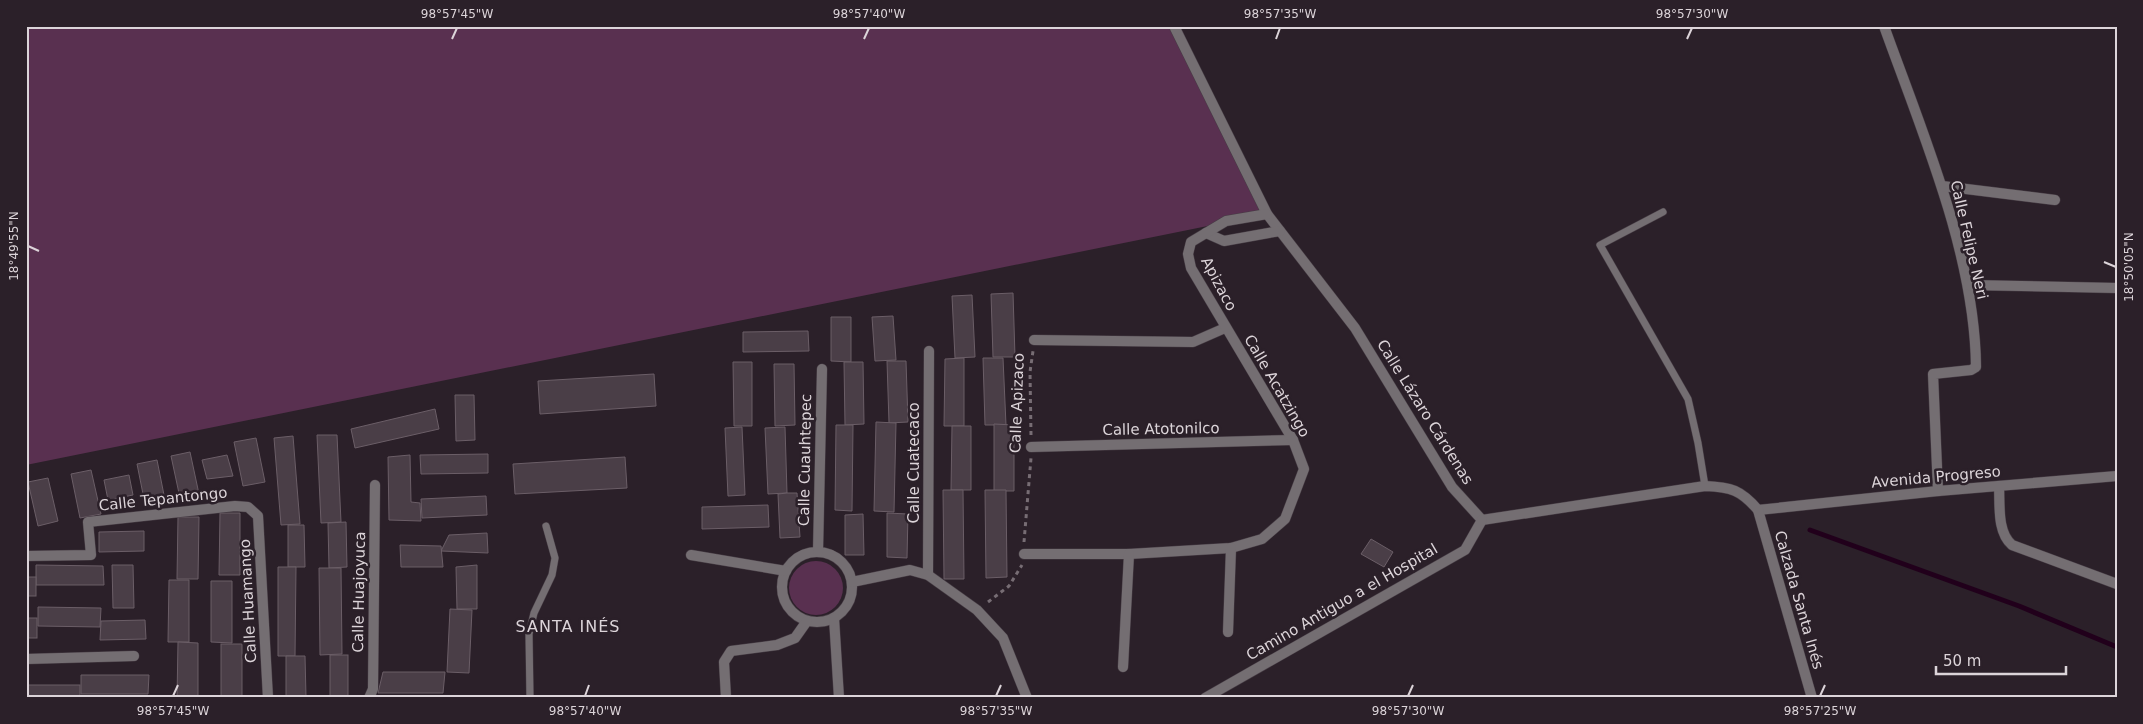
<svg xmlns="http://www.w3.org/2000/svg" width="2143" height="724" font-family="'DejaVu Sans',sans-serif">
<rect width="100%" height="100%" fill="#2b2029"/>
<g fill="#593050">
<polygon points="26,26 1180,26 1267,214 26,465"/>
<circle cx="816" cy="588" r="27"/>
</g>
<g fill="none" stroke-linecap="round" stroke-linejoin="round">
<polyline stroke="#21001b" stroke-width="5" points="1810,530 2019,606 2117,647"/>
</g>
<g fill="#4a3e47" stroke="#6b5e67">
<polygon points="1013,293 1015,357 993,357 991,294"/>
<polygon points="972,295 975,357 955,358 952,296"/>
<polygon points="893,316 896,360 875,361 872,317"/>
<polygon points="831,317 851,317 851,362 831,361"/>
<polygon points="808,331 809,351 743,352 743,332"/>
<polygon points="964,358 964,426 944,426 945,359"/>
<polygon points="983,358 1003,358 1006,425 985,425"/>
<polygon points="887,361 906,361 908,422 889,423"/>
<polygon points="733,362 752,362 752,426 734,426"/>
<polygon points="844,362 863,362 864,424 845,425"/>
<polygon points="774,364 794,364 795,425 775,426"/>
<polygon points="654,374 656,406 540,414 538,381"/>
<polygon points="455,395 474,395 475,440 456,441"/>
<polygon points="435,409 439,429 355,448 351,429"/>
<polygon points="876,422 896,423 894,512 874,511"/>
<polygon points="994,424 1014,425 1014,491 994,491"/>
<polygon points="836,425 853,425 852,511 835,510"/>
<polygon points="952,426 971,426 971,490 951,490"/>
<polygon points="742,427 745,495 728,496 725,428"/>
<polygon points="785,427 787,493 768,494 765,428"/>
<polygon points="317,435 337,435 341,522 321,523"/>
<polygon points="293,436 300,524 281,525 274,438"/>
<polygon points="256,438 265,482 243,486 234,442"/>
<polygon points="190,452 199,494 180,498 171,456"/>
<polygon points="488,454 488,473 421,474 420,455"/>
<polygon points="227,455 233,476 207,479 202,460"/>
<polygon points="410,455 411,502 420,503 421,521 389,520 388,457"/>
<polygon points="625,457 627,488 515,494 513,464"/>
<polygon points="157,460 165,500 145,504 137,464"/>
<polygon points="91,470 101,514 80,518 71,474"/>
<polygon points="129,475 133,495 108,500 104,480"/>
<polygon points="48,478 58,521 38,526 28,482"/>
<polygon points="943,490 963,490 964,579 944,579"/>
<polygon points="985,490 1006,490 1007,577 986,578"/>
<polygon points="787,493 797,493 800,537 780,538 778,494"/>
<polygon points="486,496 487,515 422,518 421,499"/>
<polygon points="768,505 769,527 702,529 702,507"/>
<polygon points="220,513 240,513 240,575 219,575"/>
<polygon points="887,513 908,514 907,558 887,557"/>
<polygon points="863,514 864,555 845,555 845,515"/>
<polygon points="178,517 199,517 198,579 177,579"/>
<polygon points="346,522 347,567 329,568 328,523"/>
<polygon points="288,525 304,525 305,567 288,567"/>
<polygon points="144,531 144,551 99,552 99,532"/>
<polygon points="487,533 488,553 441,551 449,535"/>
<polygon points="1371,539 1393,552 1384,567 1361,554"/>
<polygon points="400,545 441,546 443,567 401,567"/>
<polygon points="36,565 103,566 104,585 36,585"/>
<polygon points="112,565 133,565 134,608 113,608"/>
<polygon points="477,565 477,609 457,609 456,567"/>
<polygon points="278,567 296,567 295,656 278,656"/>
<polygon points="319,568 341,568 342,654 320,655"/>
<rect x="26" y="577" width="10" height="19"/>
<polygon points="169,580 189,580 189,642 168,642"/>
<polygon points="211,581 232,581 232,643 211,642"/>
<polygon points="38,607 101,608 100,627 38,626"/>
<polygon points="450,609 472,610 469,673 447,672"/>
<rect x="26" y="618" width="11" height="20"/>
<polygon points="145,620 146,639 100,640 101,621"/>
<polygon points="178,642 198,643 198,698 177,698"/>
<rect x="221" y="644" width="21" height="54"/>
<rect x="330" y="655" width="18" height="43"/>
<polygon points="286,656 305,656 306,697 286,697"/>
<polygon points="383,672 445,672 443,693 378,693"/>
<polygon points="81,675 149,675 148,694 81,694"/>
<rect x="26" y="685" width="54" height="13"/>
</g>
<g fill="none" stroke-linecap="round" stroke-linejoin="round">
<g stroke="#473d45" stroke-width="8">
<g id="lane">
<polyline points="1663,212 1600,245 1688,399 1698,443 1705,486"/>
<polyline points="530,698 529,634 534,613 552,575 555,558 546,526"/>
</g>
</g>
<g stroke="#473d45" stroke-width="11">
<g id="street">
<polyline points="1174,26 1267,214 1355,328 1452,487 1482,520"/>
<path d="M1884,26C1922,132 1975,254 1976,367L1971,370L1933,374L1938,491"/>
<polyline points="1942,186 2055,200"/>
<polyline points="1206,233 1224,241 1280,231"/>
<polyline points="1968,285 2117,288"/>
<polyline points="1034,340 1193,342 1225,328"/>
<polyline points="1031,447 1293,440"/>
<path d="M1999,486C2000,506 1997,532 2012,545L2117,584"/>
<polyline points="1758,510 1938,491 2117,476"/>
<path d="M1482,520L1705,486C1731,487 1741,490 1758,510L1812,698"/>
<circle cx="817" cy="587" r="35"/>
<polyline points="818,552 822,369"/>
<polyline points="1024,554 1129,554 1231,548 1262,539 1285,519 1304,469 1293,440 1191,268 1188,254 1191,242 1226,221 1267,214"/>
<polyline points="691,555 786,571"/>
<polyline points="26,556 91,555 88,522 235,506 248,507 258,516 268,698"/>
<polyline points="928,575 929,351"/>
<polyline points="852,582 910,570 928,575 977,610 1003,638 1027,698"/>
<polyline points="834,618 839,698"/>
<polyline points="1228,632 1231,548"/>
<polyline points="26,659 134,656"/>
<polyline points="1123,667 1129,554"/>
<polyline points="369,698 373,689 375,485"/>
<polyline points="726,698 724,662 731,651 777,645 795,638 807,621"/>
<polyline points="1205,698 1465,550 1482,520"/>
</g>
</g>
<g stroke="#776d74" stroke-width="3" stroke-dasharray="4 4" stroke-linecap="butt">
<polyline points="1031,435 1030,372 1033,351"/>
<polyline points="1024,542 1031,458"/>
<polyline points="988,602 1009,586 1022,565"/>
</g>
<use href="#lane" stroke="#746e72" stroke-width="7"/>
<use href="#street" stroke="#746e72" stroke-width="10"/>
</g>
<path fill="none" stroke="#dcd4d9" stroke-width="2" d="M452,39L457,28M864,39L869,28M1276,39L1280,28M1687,39L1692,28M28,246L39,251M2104,262L2116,267M173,696L178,685M585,696L589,685M996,696L1001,685M1408,696L1413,685M1820,696L1825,685"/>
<g text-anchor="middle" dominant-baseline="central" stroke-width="5" stroke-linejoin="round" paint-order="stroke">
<g font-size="15" fill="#dcd4d9" stroke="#2b2029">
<text transform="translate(1969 240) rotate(77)">Calle Felipe Neri</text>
<text transform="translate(1219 284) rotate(62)">Apizaco</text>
<text transform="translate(1277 386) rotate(60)">Calle Acatzingo</text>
<text transform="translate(1017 403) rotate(-88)">Calle Apizaco</text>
<text transform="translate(1425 412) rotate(58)">Calle Lázaro Cárdenas</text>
<text transform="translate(1161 429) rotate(-1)">Calle Atotonilco</text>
<text transform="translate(805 460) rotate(-89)">Calle Cuauhtepec</text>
<text transform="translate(914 463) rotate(-90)">Calle Cuatecaco</text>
<text transform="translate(1936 477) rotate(-5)">Avenida Progreso</text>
<text transform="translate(163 499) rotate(-6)">Calle Tepantongo</text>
<text transform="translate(359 592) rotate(-89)">Calle Huajoyuca</text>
<text transform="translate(1799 600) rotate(74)">Calzada Santa Inés</text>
<text transform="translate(248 601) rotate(-93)">Calle Huamango</text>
<text transform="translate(1342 602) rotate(-30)">Camino Antiguo a el Hospital</text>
</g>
<g font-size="16" letter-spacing="1" fill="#dcd4d9" stroke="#2b2029">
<text x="568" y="626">SANTA INÉS</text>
</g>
</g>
<rect width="2143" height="724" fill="none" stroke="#2b2029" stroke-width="55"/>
<path d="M1936 666v8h130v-8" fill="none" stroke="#dcd4d9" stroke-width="2.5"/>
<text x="1943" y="666" font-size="15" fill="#dcd4d9" stroke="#2b2029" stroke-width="4" paint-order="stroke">50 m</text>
<rect x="28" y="28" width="2088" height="668" fill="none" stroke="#dcd4d9" stroke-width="2"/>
<g font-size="12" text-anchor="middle" fill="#dcd4d9">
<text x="457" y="18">98°57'45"W</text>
<text x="869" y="18">98°57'40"W</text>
<text x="1280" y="18">98°57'35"W</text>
<text x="1692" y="18">98°57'30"W</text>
<text transform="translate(14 246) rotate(-90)" y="4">18°49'55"N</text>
<text transform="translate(2129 267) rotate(-90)" y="4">18°50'05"N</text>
<text x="173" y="715">98°57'45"W</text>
<text x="585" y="715">98°57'40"W</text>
<text x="996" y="715">98°57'35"W</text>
<text x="1408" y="715">98°57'30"W</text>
<text x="1820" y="715">98°57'25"W</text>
</g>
</svg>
